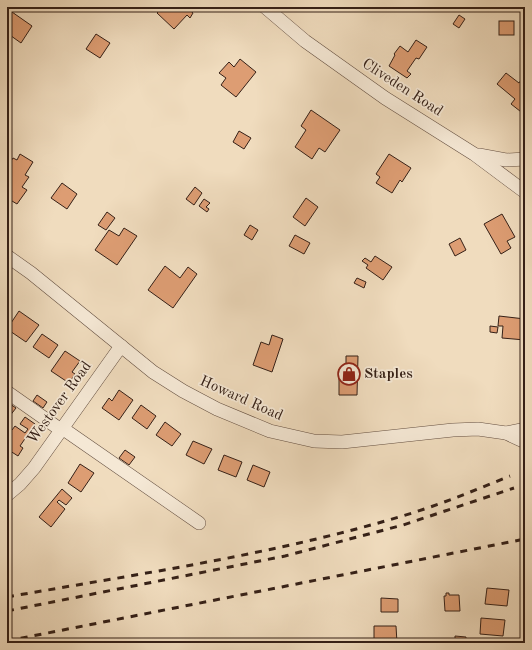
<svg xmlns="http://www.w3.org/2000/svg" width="532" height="650" font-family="'Old Standard TT',serif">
<rect width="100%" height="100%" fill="#f0dcbe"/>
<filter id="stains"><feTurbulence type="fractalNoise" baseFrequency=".005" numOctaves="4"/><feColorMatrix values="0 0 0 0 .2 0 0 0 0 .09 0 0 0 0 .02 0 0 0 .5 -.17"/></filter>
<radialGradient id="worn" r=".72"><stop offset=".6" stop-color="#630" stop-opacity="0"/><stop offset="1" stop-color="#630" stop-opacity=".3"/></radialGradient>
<g fill="#dd9d73" stroke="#352017">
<polygon points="163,7 186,7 193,13 190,18 187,15 174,29 157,13"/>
<polygon points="12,12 32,26 21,43 7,33 7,20"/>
<polygon points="459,15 465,19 459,28 453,24"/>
<rect x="499" y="21" width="15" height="14"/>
<polygon points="96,34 110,43 100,58 86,49"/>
<polygon points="416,40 427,47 419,59 416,58 407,71 411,74 407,78 389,66 395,55 394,54 400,46 408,52"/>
<polygon points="240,59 256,72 236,97 221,85 226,78 219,73 229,62 234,67"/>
<polygon points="506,73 519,83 523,77 525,79 525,115 511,104 515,99 497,84"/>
<polygon points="311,110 340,130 325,152 319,148 312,159 295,147 306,130 301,126"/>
<polygon points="239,131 251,138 244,149 233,142"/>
<polygon points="20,154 33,162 25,175 29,177 22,187 27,190 17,204 7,198 7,174 8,172 7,171 7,167 13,158 17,160"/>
<polygon points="389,154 411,168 402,182 400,180 392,193 376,183 380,177 376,174"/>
<polygon points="62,183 77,194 67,209 51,198"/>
<polygon points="195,187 202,193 194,205 186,199"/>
<polygon points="306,198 318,207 305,226 293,217"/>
<polygon points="204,199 210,203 206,207 209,209 207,212 199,206"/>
<polygon points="107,212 115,218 106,230 98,225"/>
<polygon points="502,214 515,237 507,241 511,248 501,254 484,224"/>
<polygon points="250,225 258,230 252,240 244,235"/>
<polygon points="124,228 137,236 117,265 95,250 109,230 119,236"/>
<polygon points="295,235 310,243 304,254 289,246"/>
<polygon points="460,238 466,250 455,256 449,244"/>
<polygon points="375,256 392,267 383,280 366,268 368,265 362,261 365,258 371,262"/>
<polygon points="165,266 180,278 188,267 197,274 173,308 148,290"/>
<polygon points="357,278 366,282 364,288 354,283"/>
<polygon points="19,311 39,325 26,342 7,329"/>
<polygon points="499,316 525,319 525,340 502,338 503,326 498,326"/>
<polygon points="490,326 498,327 497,333 490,332"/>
<polygon points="42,334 58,345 49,358 33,347"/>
<polygon points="272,335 283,339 272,372 253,365 261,342 269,345"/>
<polygon points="65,351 80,361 72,372 75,374 69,383 51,371"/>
<polygon points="346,356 358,356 357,395 339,395 339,369 346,369"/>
<polygon points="119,390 133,400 119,420 102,408 109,398 112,401"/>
<polygon points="37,395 47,402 43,408 33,401"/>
<polygon points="7,402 16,408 9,417 7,416"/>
<polygon points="141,405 156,416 147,429 132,418"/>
<polygon points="25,417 35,424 20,446 23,448 18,456 7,449 7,428 12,430 15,426 25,433 28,429 20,424"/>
<polygon points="165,422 181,434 172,446 156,435"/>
<polygon points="193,441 212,449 204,464 186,455"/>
<polygon points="125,450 135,457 129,465 119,458"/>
<polygon points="224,455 242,462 236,477 218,470"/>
<polygon points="80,464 94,473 81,492 68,483"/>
<polygon points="253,465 270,472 264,487 247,480"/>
<polygon points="62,489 72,498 66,505 59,500 57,502 65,509 51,527 39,517"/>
<polygon points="487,588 509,590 507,606 485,604"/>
<polygon points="446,593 449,593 449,595 459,595 460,611 445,611 444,596 446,596"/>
<polygon points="381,598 398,599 398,612 381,612"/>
<polygon points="481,618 505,620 503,636 480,634"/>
<polygon points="374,626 396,626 397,643 374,643"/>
<polygon points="455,636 466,637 466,643 455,643"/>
</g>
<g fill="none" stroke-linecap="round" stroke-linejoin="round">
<g stroke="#644f41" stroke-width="14">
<g id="minor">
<polyline points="265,7 305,41 385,98 474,154 525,192"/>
<polyline points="479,155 506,160 525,159"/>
<polyline points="7,256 31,273 153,372 183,391 217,409 270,431 314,441 342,442 453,430 478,429 506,433 525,442"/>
<polyline points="7,392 61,430"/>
<polyline points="62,428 199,523"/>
<polyline points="506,433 525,429"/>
<polyline points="7,495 20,484 34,468 121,346"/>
</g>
</g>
<use href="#minor" stroke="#f5e8d5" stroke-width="13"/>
<g stroke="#352017" stroke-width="3" stroke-dasharray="7 7" stroke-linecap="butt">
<path d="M7,597C138,574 271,555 399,517C437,506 473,491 510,476"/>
<polyline points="7,611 285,556 403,525 514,488"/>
<polyline points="7,641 525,539"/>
</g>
</g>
<defs>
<g id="shop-ring" transform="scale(1.15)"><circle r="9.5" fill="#f5e8d5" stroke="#8f2418" stroke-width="1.5"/><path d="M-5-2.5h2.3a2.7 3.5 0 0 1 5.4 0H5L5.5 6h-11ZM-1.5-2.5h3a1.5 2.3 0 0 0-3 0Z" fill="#8f2418"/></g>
</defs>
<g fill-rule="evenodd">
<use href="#shop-ring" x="349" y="374"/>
</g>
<g text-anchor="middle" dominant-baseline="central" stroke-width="3.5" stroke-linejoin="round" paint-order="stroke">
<g font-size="15" fill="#352017" stroke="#f5e8d5">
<text transform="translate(402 88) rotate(33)">Cliveden Road</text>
<text transform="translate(241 399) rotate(24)">Howard Road</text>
<text transform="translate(60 403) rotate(-54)">Westover Road</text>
</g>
<g font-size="15" font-weight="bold" fill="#352017" stroke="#f5e8d5" text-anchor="start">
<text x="364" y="374">Staples</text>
</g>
</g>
<rect width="532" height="650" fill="none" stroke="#f0dcbe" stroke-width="24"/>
<rect x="8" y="8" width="516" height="634" fill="none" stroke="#352017" stroke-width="2"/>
<rect x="12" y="12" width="508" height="626" fill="none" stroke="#352017"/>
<rect width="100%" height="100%" filter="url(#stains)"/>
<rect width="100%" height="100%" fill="url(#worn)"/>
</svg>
